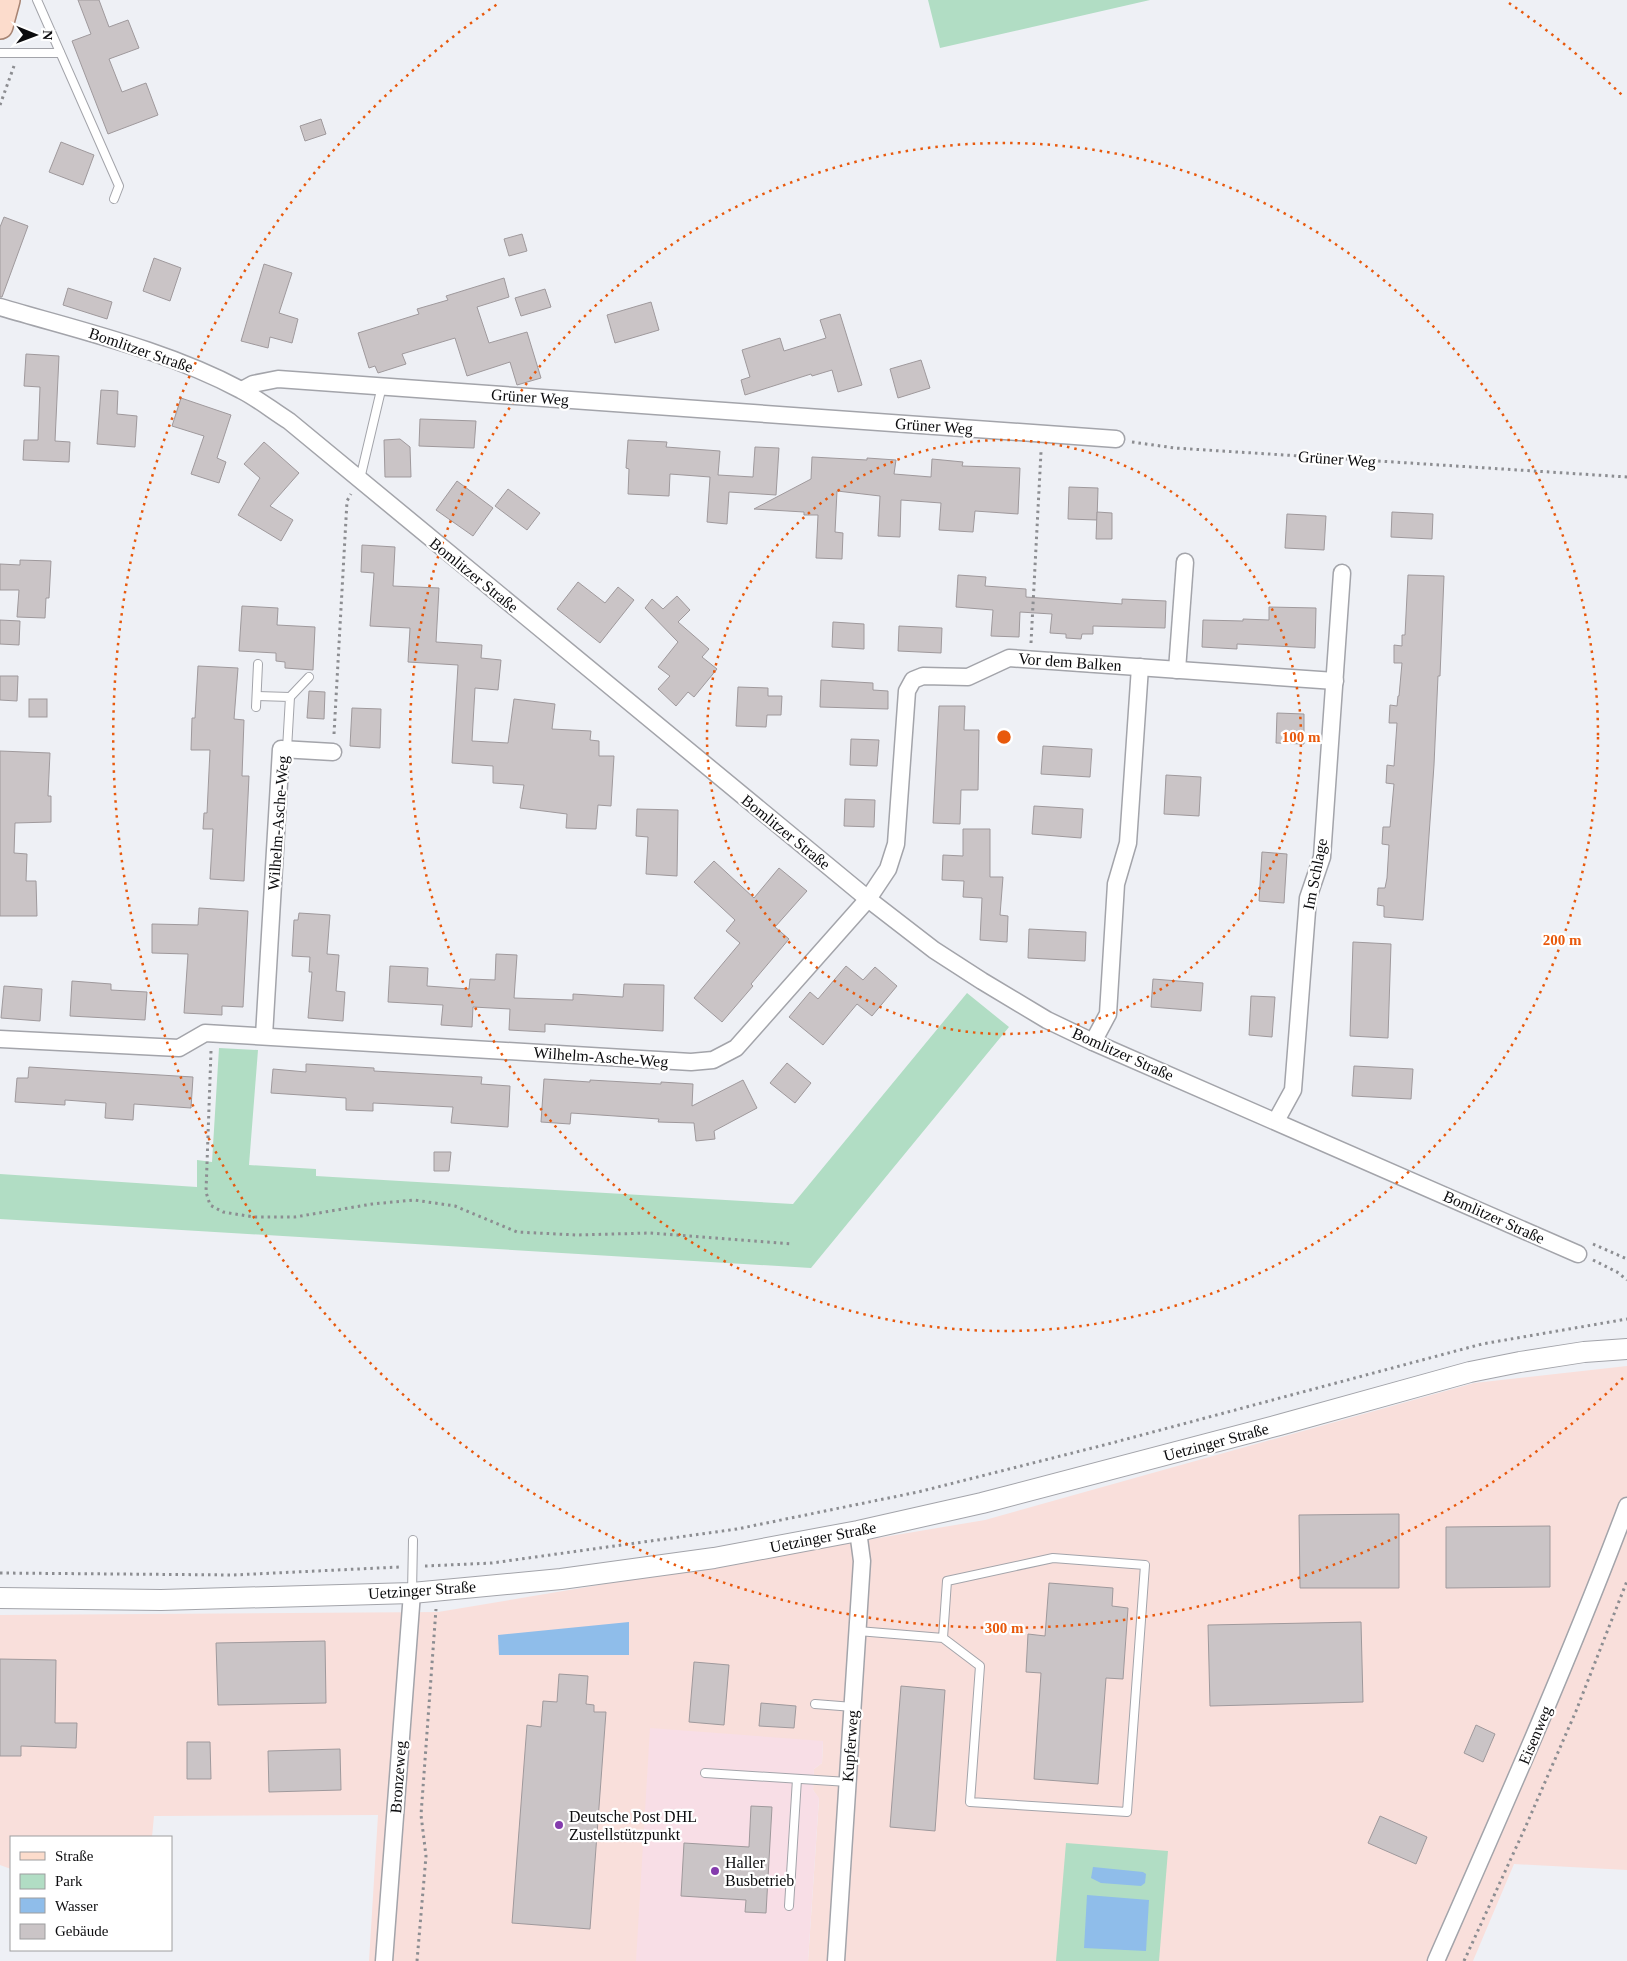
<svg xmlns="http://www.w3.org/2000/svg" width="1627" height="1961" font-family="Georgia,serif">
<rect width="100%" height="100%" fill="#eef0f5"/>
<polygon fill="#f9dfdb" points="1627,1366 1627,1870 1514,1864 1473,1961 808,1961 819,1799 813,1790 814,1769 822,1763 823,1741 636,1961 369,1961 378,1815 154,1816 152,1837 11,1837 11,1869 0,1865 0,1615 438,1612 985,1520 1474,1383"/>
<polygon fill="#f8dee6" points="650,1728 823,1741 822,1763 814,1769 813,1790 819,1798 808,1961 636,1961"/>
<g fill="#b1ddc4">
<polygon points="928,0 1150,0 940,48"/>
<polygon points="967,993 1009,1027 811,1268 0,1219 0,1174 197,1187 197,1160 212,1162 219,1048 258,1050 249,1165 316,1169 316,1176 793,1204"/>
<polygon points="1066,1843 1168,1851 1159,1961 1056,1961"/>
</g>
<g fill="#8fbdea">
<polygon points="629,1622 629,1655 499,1655 498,1635"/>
<polygon points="1093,1867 1143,1872 1146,1874 1145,1883 1141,1886 1101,1883 1091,1878"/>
<polygon points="1087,1895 1149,1900 1146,1951 1084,1948"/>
</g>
<g fill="#cac4c6" stroke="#9f999c">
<polygon points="78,0 99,0 109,27 128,20 139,48 109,59 122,92 146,83 158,115 108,134 72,41 91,34"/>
<polygon points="321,119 326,134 305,141 300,126"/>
<polygon points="61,142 94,155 83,185 49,172"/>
<polygon points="4,217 28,226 2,297 0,297 0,227"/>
<polygon points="522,234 527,251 509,256 504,239"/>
<polygon points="154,258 181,268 170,301 143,291"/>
<polygon points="264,264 292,273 279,313 298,319 292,343 270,337 268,348 241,341"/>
<polygon points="504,278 509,297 477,307 489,343 527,332 541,378 517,385 510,362 467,376 455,338 402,354 406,364 378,373 375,366 369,368 358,333 419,314 417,309 448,300 446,296"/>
<polygon points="68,288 112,302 107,319 63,305"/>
<polygon points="545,289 551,307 521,316 515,298"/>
<polygon points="651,302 659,330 615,343 607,315"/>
<polygon points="840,314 862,385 838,392 832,370 812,376 811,374 745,395 741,380 750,377 742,350 780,338 784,351 826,338 820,320"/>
<polygon points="26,354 59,356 55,441 70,442 69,462 23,460 24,440 38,440 40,387 24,386"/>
<polygon points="921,360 930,388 898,398 890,369"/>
<polygon points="101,390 118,391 117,414 137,416 135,447 97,444"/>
<polygon points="181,398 231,415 217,458 226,462 219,483 191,474 204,436 172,426"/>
<polygon points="420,419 476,421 474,448 419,446"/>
<polygon points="400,439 410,447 411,477 385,477 384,440"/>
<polygon points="628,440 667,442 666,447 720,451 718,475 753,477 755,447 779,448 776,495 729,492 727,524 707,522 710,477 670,474 669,496 628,494 629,469 626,468"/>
<polygon points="264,442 299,473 270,506 293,520 281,541 238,515 260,478 244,464"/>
<polygon points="812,457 867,460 867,458 896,460 894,474 931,477 932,459 963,462 962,466 1020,468 1018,514 975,511 973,532 939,530 941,503 901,500 900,537 878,536 880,496 837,491 835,532 843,533 842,559 816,558 818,515 804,515 804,512 754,509 811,479"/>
<polygon points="457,481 493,508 473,536 436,510"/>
<polygon points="1069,487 1098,488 1097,520 1068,519"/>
<polygon points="508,489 540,513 527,530 495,506"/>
<polygon points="1097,512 1112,513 1112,539 1096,539"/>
<polygon points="1392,512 1433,514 1432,539 1391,537"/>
<polygon points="1287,514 1326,516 1324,550 1285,548"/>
<polygon points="362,545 395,547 393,586 439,588 436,642 482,645 481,658 501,660 498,690 475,688 472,741 508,743 514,699 555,704 552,729 591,731 590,740 599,741 599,756 614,756 611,806 598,805 596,829 566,828 567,814 520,808 524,785 493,783 493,766 452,763 458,665 408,662 410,628 370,626 374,573 361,572"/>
<polygon points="20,560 51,561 49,598 46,598 45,618 17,617 19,590 0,590 0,564 20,565"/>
<polygon points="958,575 986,577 985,586 1026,589 1026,597 1122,604 1122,599 1166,601 1165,628 1093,626 1093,634 1082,634 1081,639 1066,638 1066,634 1050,633 1052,614 1020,612 1019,637 991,636 993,610 956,607"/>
<polygon points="1408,575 1444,576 1440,676 1438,676 1434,765 1423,920 1384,917 1384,906 1377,905 1378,888 1385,888 1387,878 1389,845 1382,844 1383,827 1390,827 1394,784 1386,783 1387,765 1394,766 1397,723 1389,723 1390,705 1397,706 1398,696 1399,696 1402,663 1394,663 1394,645 1402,646 1402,635 1405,635"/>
<polygon points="578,582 605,603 618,587 634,600 600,643 557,609"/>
<polygon points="677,596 690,610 678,622 709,649 702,657 717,669 694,697 688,692 676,706 658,689 670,676 658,667 678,642 645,608 652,599 663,609"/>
<polygon points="242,606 278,608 277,625 315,627 313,670 285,668 285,662 276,661 276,653 239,651"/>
<polygon points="1269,607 1316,608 1315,648 1237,644 1237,649 1202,647 1203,620 1243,621 1243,619 1269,620"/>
<polygon points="0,620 20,621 19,645 0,644"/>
<polygon points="833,622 864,624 864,649 832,647"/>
<polygon points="899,626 942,628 941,653 898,651"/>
<polygon points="198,666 238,668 234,719 244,720 242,776 249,776 244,881 210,879 213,829 203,829 204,813 207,813 210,750 191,750 192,718 195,718"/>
<polygon points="0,676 18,676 17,701 0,700"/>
<polygon points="821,680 873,683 873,690 888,691 888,709 820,707"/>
<polygon points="738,687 768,688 768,696 782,696 781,715 767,715 766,727 736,726"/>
<polygon points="309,691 325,692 324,719 307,718"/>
<rect x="29" y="699" width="18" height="18"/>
<polygon points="939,706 965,706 964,730 979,730 978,790 961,790 960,824 933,823"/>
<polygon points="352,708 381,709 380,748 350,746"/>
<polygon points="1277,713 1304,714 1304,744 1276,743"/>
<polygon points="851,739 879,740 877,766 850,765"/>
<polygon points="1043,746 1092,749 1090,777 1041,774"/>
<polygon points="0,751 50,753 48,796 51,796 51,822 15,823 14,853 27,854 26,881 36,881 37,916 0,916"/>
<polygon points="1166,775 1201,777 1199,816 1164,814"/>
<polygon points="845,799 875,800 874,827 844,826"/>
<polygon points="1034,806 1083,809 1081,838 1032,834"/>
<polygon points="637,809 678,810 677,876 646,874 648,837 636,836"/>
<polygon points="963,829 990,829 990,877 1003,877 1000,915 1008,916 1007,942 980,940 982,898 963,897 964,881 942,880 943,855 963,856"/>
<polygon points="1262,852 1287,854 1284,903 1259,901"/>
<polygon points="714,861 754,898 779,868 807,891 775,927 789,939 751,984 753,986 722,1022 694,998 740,943 726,931 735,920 694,882"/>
<polygon points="199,908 248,911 243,1007 222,1006 222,1015 184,1013 188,954 152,953 152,924 198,925"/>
<polygon points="299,913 330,915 327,954 339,955 336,991 345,992 343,1021 308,1018 312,972 309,972 310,957 292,956 294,920 298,920"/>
<polygon points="1029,929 1086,932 1085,961 1028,958"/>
<polygon points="1353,942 1391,944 1388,1038 1350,1036"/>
<polygon points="496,954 517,955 514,998 573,1000 573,994 623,997 624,984 664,985 663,1031 545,1024 545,1032 509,1030 510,1009 473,1007 472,1027 441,1025 443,1005 388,1002 390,966 428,968 427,986 469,989 470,979 495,980"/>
<polygon points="846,966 863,980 875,967 897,986 872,1016 857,1004 823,1045 789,1017 810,992 818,999"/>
<polygon points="1153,979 1203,983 1201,1011 1151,1007"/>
<polygon points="72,981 111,984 111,990 147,992 145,1020 70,1016"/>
<polygon points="4,986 42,989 40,1021 1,1018"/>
<polygon points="1251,996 1275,997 1272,1037 1249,1035"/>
<polygon points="787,1063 811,1083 795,1103 770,1083"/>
<polygon points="306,1064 374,1068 374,1071 482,1077 481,1084 510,1086 508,1127 451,1123 453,1107 373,1103 373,1111 346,1110 346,1098 271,1093 273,1069 306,1072"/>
<polygon points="1354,1066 1413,1069 1411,1099 1352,1096"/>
<polygon points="29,1067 193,1077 191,1108 134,1104 133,1120 105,1118 106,1103 65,1100 65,1105 15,1102 17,1078 28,1078"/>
<polygon points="544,1079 590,1082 590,1080 661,1084 661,1082 693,1084 692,1106 743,1080 757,1108 714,1131 715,1139 696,1141 694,1123 658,1122 659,1119 571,1113 570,1124 541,1122"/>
<polygon points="434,1152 451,1152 449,1171 434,1171"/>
<polygon points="1399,1514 1399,1588 1300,1588 1299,1515"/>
<polygon points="1550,1526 1550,1587 1446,1588 1446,1527"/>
<polygon points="1049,1583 1113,1588 1112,1606 1128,1608 1123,1679 1106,1678 1098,1784 1034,1779 1041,1673 1026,1672 1028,1634 1045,1636"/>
<polygon points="1361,1622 1363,1702 1210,1706 1208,1625"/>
<polygon points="325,1641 326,1703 218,1705 216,1643"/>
<polygon points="0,1659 56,1660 55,1723 77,1723 76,1748 21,1746 21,1756 0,1756"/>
<polygon points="694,1662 729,1665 724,1725 689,1722"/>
<polygon points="559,1674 588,1676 586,1704 594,1705 594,1712 606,1712 590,1929 512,1923 527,1725 541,1727 543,1701 557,1702"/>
<polygon points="901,1686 945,1690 935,1831 890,1827"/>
<polygon points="761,1703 796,1706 794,1728 759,1726"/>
<polygon points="1476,1725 1495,1734 1483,1762 1464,1753"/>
<polygon points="187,1742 210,1742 211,1779 187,1779"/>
<polygon points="340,1749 341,1790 269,1792 268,1751"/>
<polygon points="751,1806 772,1807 766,1913 745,1912 746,1900 681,1896 684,1843 749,1847"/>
<polygon points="1380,1816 1427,1837 1416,1864 1368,1843"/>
</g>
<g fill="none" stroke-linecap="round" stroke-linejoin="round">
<g stroke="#a3a4aa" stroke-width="10">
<g id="service">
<polyline points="37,0 119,186 114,199"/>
<polyline points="0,53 60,53"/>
<polyline points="360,479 382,386"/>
<polyline points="257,696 290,697 287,749"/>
<polyline points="290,697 309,677"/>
<polyline points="256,707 258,664"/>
<polyline points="412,1593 413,1540"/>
<polyline points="858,1631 943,1638 947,1581 1053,1558 1145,1565 1127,1812 970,1802 980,1666 943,1638"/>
<polyline points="815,1704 853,1707"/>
<polyline points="705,1773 848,1782"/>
<polyline points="789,1906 797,1779"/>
</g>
</g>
<g stroke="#a3a4aa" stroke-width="19">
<g id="minor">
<path d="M0,307C81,331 166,350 241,390C257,398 273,411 289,421L868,899L934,950L982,981L1047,1020L1093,1042L1578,1254"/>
<polyline points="242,390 253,384 278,379 1116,439"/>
<polyline points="1177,670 1185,562"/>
<polyline points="264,1036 281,749 333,752"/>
<polyline points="0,1039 179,1048 205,1033 691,1062 713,1060 736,1048 868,899 888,869 896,844 907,691 913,680 923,676 968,677 1009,658 1335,681"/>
<polyline points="1093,1042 1108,1014 1116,884 1128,843 1140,667"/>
<polyline points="1276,1121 1293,1090 1308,898 1322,857 1342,573"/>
<polyline points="384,1961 412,1593"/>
<polyline points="836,1961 862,1561 858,1531"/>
<path d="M1436,1961C1502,1811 1569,1660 1627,1506"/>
</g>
</g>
<g stroke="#a3a4aa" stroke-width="22">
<polyline id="tertiary" points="0,1598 161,1600 412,1593 561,1579 714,1558 858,1531 982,1503 1279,1425 1470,1372 1520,1362 1584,1352 1627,1349"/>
</g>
<g stroke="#a78473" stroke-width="28">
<polyline id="primary" points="0,26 7,0"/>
</g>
<g stroke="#8c8d91" stroke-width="3" stroke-dasharray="2.5 4" stroke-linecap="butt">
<polyline points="0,105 14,66"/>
<polyline points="1132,442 1175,448 1627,477"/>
<polyline points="1031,643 1041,452"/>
<polyline points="334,734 347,501 351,494"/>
<polyline points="211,1051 206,1192 210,1205 223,1212 254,1217 295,1217 372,1204 414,1200 455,1206 517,1232 577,1235 650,1233 792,1244"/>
<polyline points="1593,1244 1627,1259"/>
<polyline points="1593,1260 1617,1272 1627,1280"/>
<polyline points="425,1566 492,1563 737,1529 918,1492 1108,1444 1482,1344 1627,1319"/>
<polyline points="0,1573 233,1575 399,1567"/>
<polyline points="417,1961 426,1856 421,1815 436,1609"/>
<polyline points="1464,1961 1525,1828 1576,1711 1627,1581"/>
</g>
<use href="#service" stroke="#fff" stroke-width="8"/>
<use href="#minor" stroke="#fff" stroke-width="16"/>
<use href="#tertiary" stroke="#fff" stroke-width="20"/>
<use href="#primary" stroke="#fcdccc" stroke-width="25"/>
</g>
<g fill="none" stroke="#e8590c" stroke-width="2.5" stroke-dasharray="2.5 5">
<circle cx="1004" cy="737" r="297"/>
<circle cx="1004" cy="737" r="594"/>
<path d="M1623 1378A891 891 0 1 1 499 3M1509 3A891 891 0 0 1 1623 96"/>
</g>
<g fill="#843bad" stroke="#fff" stroke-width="2">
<circle cx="559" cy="1825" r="5"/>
<circle cx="715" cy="1871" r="5"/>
</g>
<g text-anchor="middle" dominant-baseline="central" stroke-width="4.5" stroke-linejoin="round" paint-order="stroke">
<g font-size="16" fill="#0c0c0e" stroke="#fff">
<text transform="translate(141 350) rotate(19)">Bomlitzer Straße</text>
<text transform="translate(530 397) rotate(4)">Grüner Weg</text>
<text transform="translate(934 426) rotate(4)">Grüner Weg</text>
<text transform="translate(1337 459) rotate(4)">Grüner Weg</text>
<text transform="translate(474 575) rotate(39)">Bomlitzer Straße</text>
<text transform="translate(1070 662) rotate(4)">Vor dem Balken</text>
<text transform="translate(278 823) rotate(-86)">Wilhelm-Asche-Weg</text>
<text transform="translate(786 832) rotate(39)">Bomlitzer Straße</text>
<text transform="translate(1315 874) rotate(-79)">Im Schlage</text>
<text transform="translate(1123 1054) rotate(24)">Bomlitzer Straße</text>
<text transform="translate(601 1057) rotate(4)">Wilhelm-Asche-Weg</text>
<text transform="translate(1494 1217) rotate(24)">Bomlitzer Straße</text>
<text transform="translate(1216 1442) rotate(-15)">Uetzinger Straße</text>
<text transform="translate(823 1537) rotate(-11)">Uetzinger Straße</text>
<text transform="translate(422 1590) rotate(-4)">Uetzinger Straße</text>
<text transform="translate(1535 1735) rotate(-67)">Eisenweg</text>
<text transform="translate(850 1746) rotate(-86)">Kupferweg</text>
<text transform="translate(398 1777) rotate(-86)">Bronzeweg</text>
</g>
<g font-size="16" fill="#0c0c0e" stroke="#fff" text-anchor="start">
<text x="569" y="1816">Deutsche Post DHL<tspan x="569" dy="18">Zustellstützpunkt</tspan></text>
<text x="725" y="1862">Haller<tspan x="725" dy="18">Busbetrieb</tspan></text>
</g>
</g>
<circle cx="1004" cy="737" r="8" fill="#e8590c" stroke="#fff" stroke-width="2.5"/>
<g font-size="15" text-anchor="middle" font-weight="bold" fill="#e8590c" stroke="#fff" stroke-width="4.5" stroke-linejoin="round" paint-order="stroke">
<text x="1301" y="742">100 m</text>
<text x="1562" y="945">200 m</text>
<text x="1004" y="1633">300 m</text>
</g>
<rect x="10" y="1836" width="162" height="115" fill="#ffffff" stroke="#9e9e9f"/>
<rect x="20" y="1852" width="25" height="8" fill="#fcdccc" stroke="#9e9e9f"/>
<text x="55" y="1861" font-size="15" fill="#0c0c0e">Straße</text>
<rect x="20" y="1874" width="25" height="15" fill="#b1ddc4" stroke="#9e9e9f"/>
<text x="55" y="1886" font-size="15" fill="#0c0c0e">Park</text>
<rect x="20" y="1898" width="25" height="15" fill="#8fbdea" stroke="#9e9e9f"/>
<text x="55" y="1911" font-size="15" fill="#0c0c0e">Wasser</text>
<rect x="20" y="1924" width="25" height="15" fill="#cac4c6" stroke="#9e9e9f"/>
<text x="55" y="1936" font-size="15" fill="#0c0c0e">Gebäude</text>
<g transform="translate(35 35) rotate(91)" stroke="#ffffff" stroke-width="4" paint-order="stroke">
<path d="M0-4L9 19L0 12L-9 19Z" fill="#0c0c0e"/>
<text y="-8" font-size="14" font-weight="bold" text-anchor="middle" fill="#0c0c0e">N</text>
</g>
</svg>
